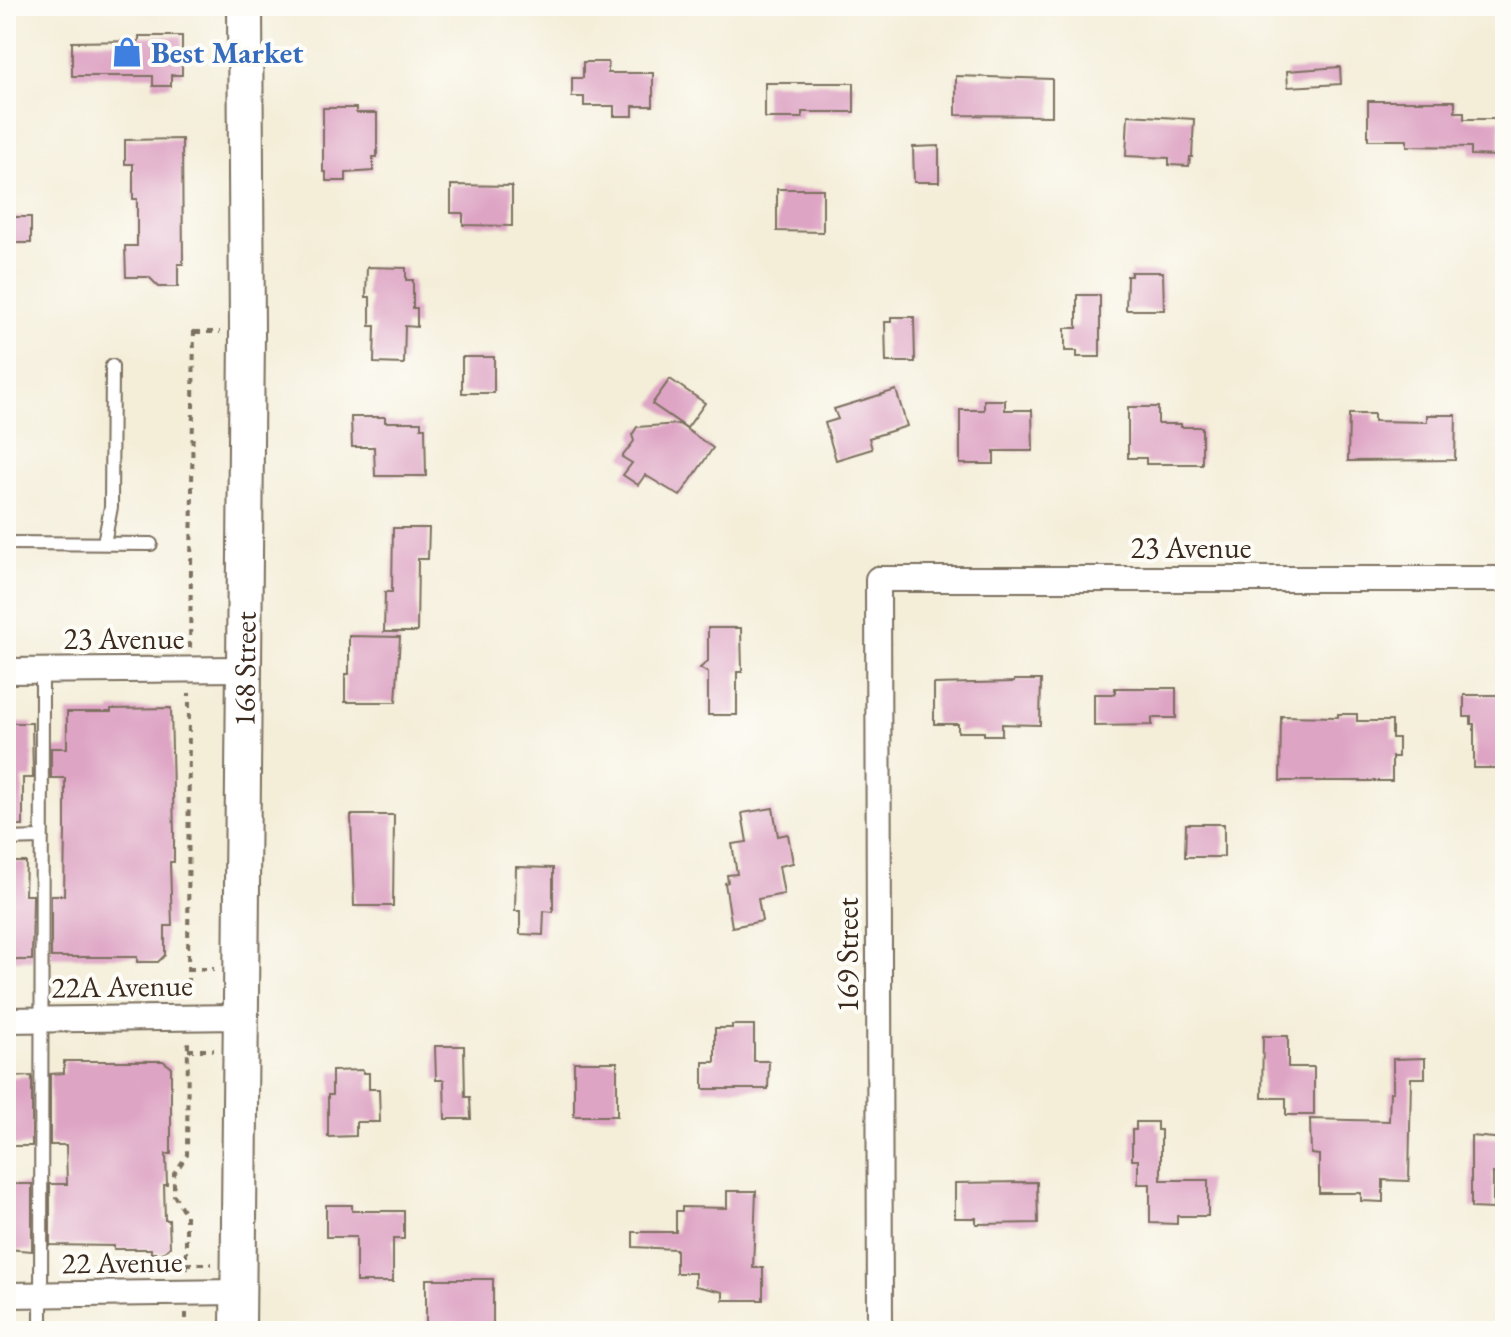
<svg xmlns="http://www.w3.org/2000/svg" width="1511" height="1337" font-family="'EB Garamond',serif">
<rect width="100%" height="100%" fill="#fdfcf7"/>
<filter id="ink" filterUnits="userSpaceOnUse"><feTurbulence type="fractalNoise" baseFrequency=".0125" numOctaves="2"/><feDisplacementMap in="SourceGraphic" scale="16" xChannelSelector="R" yChannelSelector="G"/><feConvolveMatrix kernelMatrix="1 2 1 2 8 2 1 2 1" color-interpolation-filters="sRGB"/></filter>
<filter id="wash" filterUnits="userSpaceOnUse"><feTurbulence type="fractalNoise" baseFrequency=".006" numOctaves="4" result="noise"/><feDisplacementMap in="SourceGraphic" scale="32" xChannelSelector="R" yChannelSelector="G"/><feGaussianBlur stdDeviation="1.8" result="paint"/><feColorMatrix in="noise" values="0 0 0 0 0 0 0 0 0 0 0 0 0 0 0 0 0 1.4 0 .05"/><feComposite in="paint" operator="in"/></filter>
<g filter="url(#wash)">
<rect width="100%" height="100%" fill="#f4eed9"/>
<g id="blocks">
<g fill="#dea4c4">
<polygon points="139,36 182,36 182,75 171,75 171,86 153,86 153,76 72,76 72,42 139,41"/>
<polygon points="583,62 608,62 608,73 653,73 653,106 633,106 633,116 614,116 614,106 584,106 584,97 572,97 572,78 583,78"/>
<polygon points="1340,67 1341,84 1288,87 1287,71"/>
<polygon points="956,76 1052,79 1052,116 956,115"/>
<polygon points="765,83 854,83 854,112 802,112 802,118 765,118"/>
<polygon points="1368,101 1455,101 1455,112 1464,112 1464,119 1500,119 1500,156 1471,155 1471,147 1407,146 1407,140 1368,140"/>
<polygon points="323,108 356,108 356,113 377,113 377,157 373,157 373,171 346,173 346,181 326,181 326,172 323,172"/>
<polygon points="1128,115 1194,119 1192,157 1190,157 1189,166 1169,165 1169,158 1126,156"/>
<polygon points="182,139 183,264 178,264 178,287 159,287 149,277 126,277 125,246 137,246 137,199 133,199 133,164 125,164 125,140"/>
<polygon points="939,146 939,182 914,182 913,147"/>
<polygon points="451,185 512,186 512,226 463,225 463,213 451,213"/>
<polygon points="777,189 823,189 823,232 777,231"/>
<rect x="7" y="217" width="24" height="26"/>
<polygon points="367,267 406,268 406,280 413,280 413,308 417,308 417,327 405,326 404,364 374,363 375,326 370,326 370,297 366,297"/>
<polygon points="1131,272 1163,272 1164,310 1126,310 1127,276 1131,276"/>
<polygon points="1077,295 1100,295 1100,357 1077,357 1077,351 1065,351 1065,328 1077,328"/>
<polygon points="891,317 914,317 915,362 886,362 885,322 891,322"/>
<rect x="462" y="357" width="32" height="36"/>
<polygon points="670,379 705,403 687,428 652,404"/>
<polygon points="896,390 907,426 869,438 872,449 836,460 825,423 838,419 834,409"/>
<polygon points="984,400 1005,400 1005,410 1032,410 1033,451 994,451 994,464 960,464 960,410 984,410"/>
<polygon points="1128,407 1158,407 1158,424 1181,424 1181,427 1202,427 1202,464 1146,464 1146,458 1128,458"/>
<polygon points="1349,414 1374,414 1374,421 1427,422 1427,415 1456,415 1455,460 1348,461"/>
<polygon points="351,417 385,417 385,422 421,422 421,428 425,428 426,476 375,476 374,447 352,447"/>
<polygon points="679,424 713,448 680,496 645,475 638,485 623,475 632,463 622,457 634,441 632,435 637,427"/>
<polygon points="393,528 429,528 428,559 418,559 417,632 384,632 385,592 392,592"/>
<polygon points="708,628 741,628 742,672 737,672 737,715 708,715 708,673 700,668 708,661"/>
<polygon points="349,636 400,637 396,702 345,702 345,674 349,674"/>
<polygon points="1014,680 1041,680 1040,725 1002,724 1002,735 984,735 984,732 958,732 958,724 934,724 934,684 1014,682"/>
<polygon points="1115,688 1176,688 1176,718 1152,718 1152,725 1094,726 1094,694 1115,694"/>
<polygon points="1464,695 1503,695 1505,760 1497,768 1474,768 1474,724 1471,724 1471,717 1464,717"/>
<polygon points="171,708 174,834 174,862 170,862 172,926 165,926 165,955 158,962 137,962 137,957 51,957 51,895 64,895 65,830 65,778 51,778 51,748 67,748 67,712 111,712 111,709"/>
<polygon points="1338,714 1357,714 1357,721 1392,721 1392,738 1398,738 1398,757 1392,757 1392,781 1280,781 1281,716 1338,717"/>
<polygon points="6,723 32,723 33,778 23,778 23,826 6,826"/>
<polygon points="773,808 778,836 788,834 793,863 779,866 784,894 758,899 762,921 732,927 725,883 728,882 727,875 737,874 732,844 747,842 742,813"/>
<polygon points="351,815 394,815 393,906 354,906"/>
<polygon points="1186,824 1224,824 1224,857 1185,857"/>
<polygon points="6,862 26,862 25,895 33,895 32,960 6,960"/>
<polygon points="516,867 553,868 553,912 544,911 543,935 520,934 520,911 515,911"/>
<polygon points="732,1025 754,1025 754,1061 769,1061 768,1089 703,1089 703,1062 715,1062 715,1028 732,1028"/>
<polygon points="1263,1036 1288,1036 1288,1067 1314,1067 1314,1115 1286,1115 1286,1098 1262,1098"/>
<polygon points="435,1046 464,1046 465,1097 470,1097 471,1119 445,1119 444,1080 436,1080"/>
<polygon points="1425,1058 1425,1078 1411,1078 1409,1181 1383,1180 1383,1202 1361,1201 1361,1193 1319,1193 1319,1155 1311,1154 1310,1119 1389,1121 1390,1092 1393,1092 1393,1059"/>
<polygon points="64,1061 163,1061 171,1067 171,1154 166,1154 167,1185 164,1185 165,1220 169,1220 170,1247 163,1253 151,1253 151,1249 114,1249 114,1246 50,1245 50,1184 67,1184 66,1145 50,1145 50,1074 64,1073"/>
<rect x="574" y="1062" width="43" height="54"/>
<polygon points="363,1070 363,1073 369,1073 369,1089 379,1089 380,1122 356,1122 356,1136 328,1137 328,1095 332,1095 332,1071"/>
<polygon points="32,1076 32,1146 6,1146 6,1082 11,1082 11,1077"/>
<polygon points="1136,1122 1157,1122 1157,1130 1161,1130 1161,1180 1208,1180 1208,1216 1177,1216 1177,1224 1150,1223 1150,1184 1138,1184 1138,1160 1132,1160 1132,1130 1136,1130"/>
<polygon points="1471,1136 1505,1139 1505,1173 1493,1173 1493,1209 1471,1208"/>
<polygon points="1037,1182 1038,1223 976,1224 976,1218 955,1218 955,1183"/>
<polygon points="6,1184 32,1184 32,1251 6,1249"/>
<polygon points="727,1191 756,1191 753,1268 763,1268 763,1300 723,1300 723,1292 695,1286 695,1273 676,1273 676,1249 633,1247 633,1232 676,1232 676,1211 682,1211 682,1207 727,1208"/>
<polygon points="326,1205 352,1205 352,1211 404,1211 404,1239 393,1239 393,1282 356,1282 356,1237 326,1237"/>
<rect x="426" y="1279" width="67" height="45"/>
</g>
</g>
</g>
<g filter="url(#ink)">
<use href="#blocks" fill-opacity="0" stroke="#7c6f5f" stroke-width="2"/>
<g fill="none" stroke-linecap="round" stroke-linejoin="round">
<g stroke="#7c6f5f" stroke-width="16">
<g id="lane">
<polyline points="6,543 151,544"/>
<polyline points="104,543 111,507 112,366"/>
<polyline points="6,839 40,838"/>
<polyline points="41,1331 42,670"/>
</g>
</g>
<g stroke="#7c6f5f" stroke-width="28">
<g id="street">
<polyline points="6,671 242,669"/>
<polyline points="6,1020 240,1017"/>
<polyline points="6,1295 239,1292"/>
<polyline points="880,1331 878,579 1505,579"/>
</g>
</g>
<g stroke="#7c6f5f" stroke-width="38">
<g id="secondary">
<path id="s1" d="M238,1331L247,332L245,6"/>
</g>
</g>
<g stroke="#7c6f5f" stroke-width="4" stroke-dasharray="6 6" stroke-linecap="butt">
<polyline points="195,332 220,332"/>
<polyline points="190,648 194,327"/>
<polyline points="188,969 214,969"/>
<polyline points="188,996 189,693"/>
<polyline points="188,1050 214,1050"/>
<polyline points="186,1264 212,1264"/>
<polyline points="186,1269 186,1215 174,1195 174,1174 187,1155 188,1041"/>
<polyline points="186,1331 186,1313"/>
</g>
<use href="#lane" stroke="#fff" stroke-width="12"/>
<use href="#street" stroke="#fff" stroke-width="24"/>
<use href="#secondary" stroke="#fff" stroke-width="34"/>
</g>
</g>
<defs>
<g id="shop-bare" transform="scale(2.4)"><path d="M-5-2.5h2.3a2.7 3.5 0 0 1 5.4 0H5L5.5 6h-11ZM-1.5-2.5h3a1.5 2.3 0 0 0-3 0Z" fill="#3f7fe0" stroke="#fdfcf7" stroke-width="2.5" paint-order="stroke"/></g>
</defs>
<g fill-rule="evenodd">
<use href="#shop-bare" x="127" y="52"/>
</g>
<g text-anchor="middle" dominant-baseline="central" stroke-width="8" stroke-linejoin="round" paint-order="stroke">
<g font-size="30" font-weight="bold" fill="#366cbe" stroke="#fdfcf7" text-anchor="start">
<text x="151" y="52">Best Market</text>
</g>
<g font-size="30" fill="#3b2a1e" stroke="#fdfcf7">
<text x="1191" y="547">23 Avenue</text>
<text x="124" y="638">23 Avenue</text>
<text stroke="none"><textPath href="#s1" startOffset="662">168 Street</textPath></text>
<text transform="translate(847 955) rotate(-90)">169 Street</text>
<text transform="translate(122 986) rotate(-1)">22A Avenue</text>
<text transform="translate(122 1262) rotate(-1)">22 Avenue</text>
</g>
</g>
<rect width="1511" height="1337" fill="none" stroke="#fdfcf7" stroke-width="32"/>
</svg>
